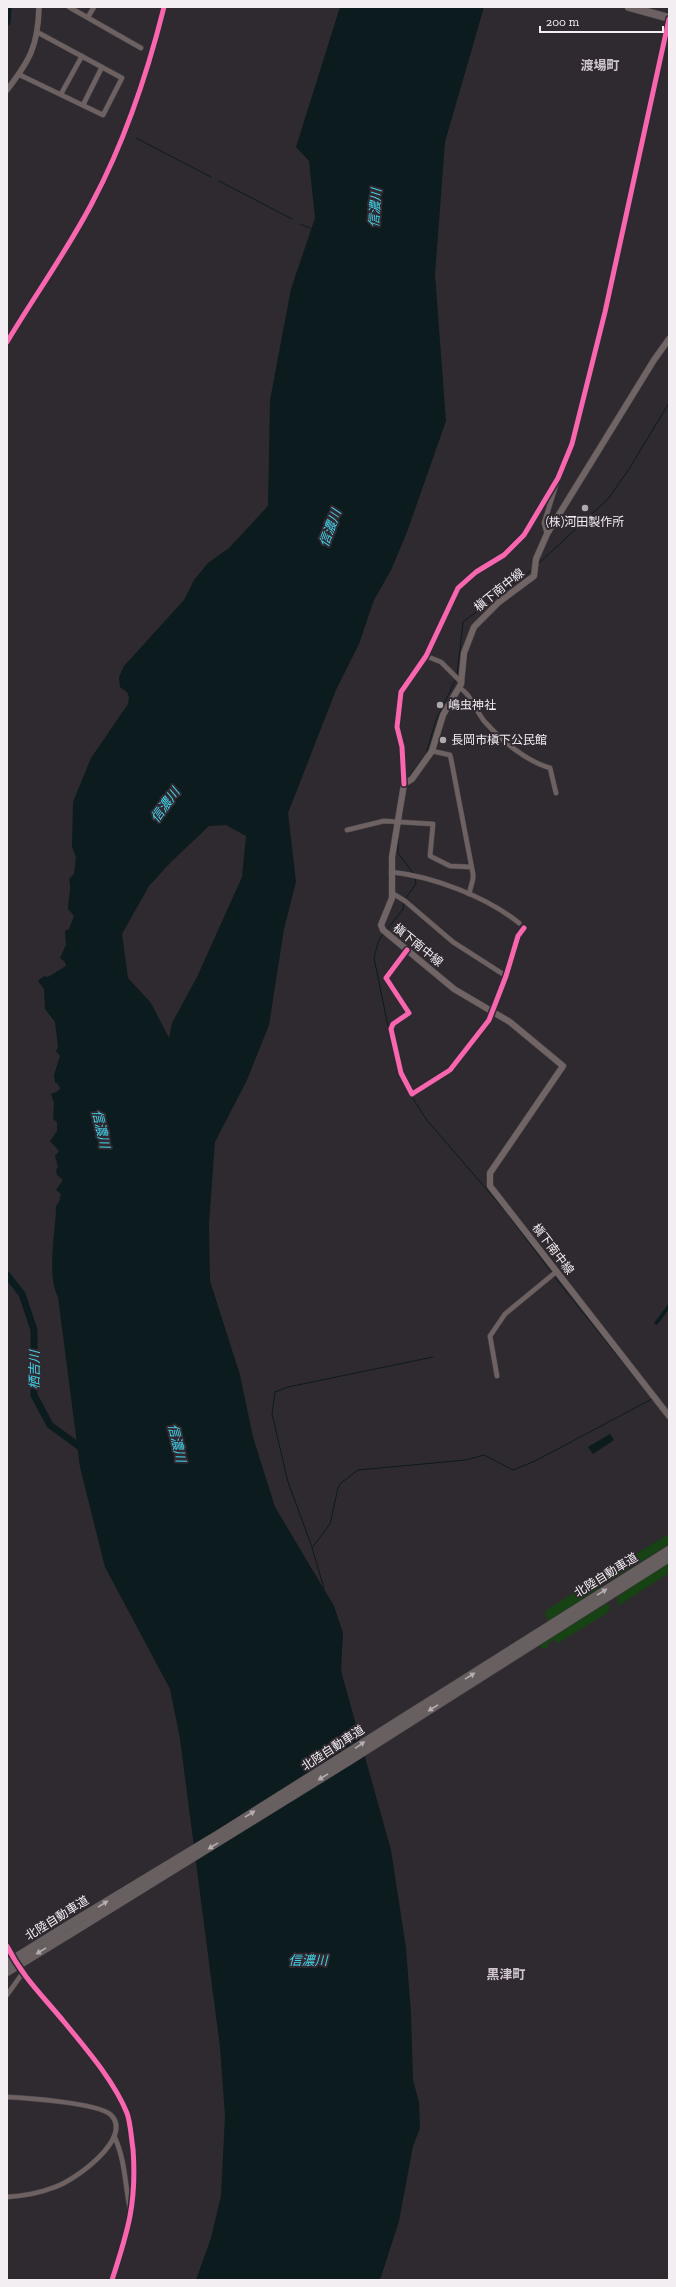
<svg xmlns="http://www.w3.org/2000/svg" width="676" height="2287" font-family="'Zilla Slab','Noto Sans JP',serif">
<rect width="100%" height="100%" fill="#2f2a2f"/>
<g fill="#174214">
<polygon points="669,1534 669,1544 605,1584 601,1575"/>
<polygon points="669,1561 669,1573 618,1606 617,1597"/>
<polygon points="594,1580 599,1580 602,1587 548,1621 545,1613 547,1610"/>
<polygon points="608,1603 610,1608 607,1613 558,1643 553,1640 548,1643 548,1648 544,1649 538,1645"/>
</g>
<g fill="#0b1b1e" fill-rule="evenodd">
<path d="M340,7H484L445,142L435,275L446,421L407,532L391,570L374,600L359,644L336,690L288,813L296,882L284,929L269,1025L247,1080L215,1142L209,1224L210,1281L240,1375L253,1437L275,1507L334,1606L343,1633L341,1671L391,1850L406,1948L411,2014L413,2080L419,2102L420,2128L413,2146L399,2221L380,2280H196L211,2238L221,2196L225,2116L220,2047L180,1739L170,1689L105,1567L80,1467L58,1297C46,1273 56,1232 56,1206L59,1202L61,1194L56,1190L63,1180L57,1175L56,1170L58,1167L55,1156L59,1151L50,1141L57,1131V1122L53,1119L54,1103L51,1094L58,1091L60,1088L57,1083H55L54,1075L60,1056L56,1051L58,1047L55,1022L45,1009L44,989L38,981L44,976L48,977L66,966L65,962L60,958L66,945L65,931L69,929L74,916L68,909C68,898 72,890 69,879L74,874L76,858L72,846L73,802L91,758L128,704L129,697L127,692L120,687L119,677L124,666L184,600L194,580L208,563L229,548L268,506L270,400L291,289L315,218L309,161L296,147ZM226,825L246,836L242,877L197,977L172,1023L169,1038L151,1003L128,978L122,934L149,886L171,862L209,826Z"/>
<polygon points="669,1303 669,1309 657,1325 654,1323"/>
<polygon points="610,1434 614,1440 593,1454 588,1447"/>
</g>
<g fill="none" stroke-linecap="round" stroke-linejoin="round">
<g stroke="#0b1b1e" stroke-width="1">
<polyline points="136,138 211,177"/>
<polyline points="219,181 292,219"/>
<polyline points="300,224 312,229"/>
<polyline points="538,564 608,499 629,469 669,403"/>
<polyline points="457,676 463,622 533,569"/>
<polyline points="408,778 426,754 436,720 456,679"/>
<polyline points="401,819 404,802"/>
<polyline points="398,838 398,853 413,873"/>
<polyline points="405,899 416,884 415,878"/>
<polyline points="386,931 403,909 404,902"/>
<polyline points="383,934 378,942 374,958 397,1070"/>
<polyline points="398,1075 426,1119 506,1212 552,1273"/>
<polyline points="554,1276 648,1394"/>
<polyline points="312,1547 288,1482 272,1414 275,1392 288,1387 433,1357"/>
<polyline points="324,1588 312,1548 330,1524 338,1488 341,1483 358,1470 466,1460 484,1455 513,1470 535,1461 652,1399"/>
</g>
<g stroke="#0b1b1e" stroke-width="7">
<polyline points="7,22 8,7"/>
<polyline points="7,1275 22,1294 34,1330 34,1395 50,1425 84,1450"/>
</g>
<g stroke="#494649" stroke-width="5.5">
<g id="minor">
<polyline points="69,7 141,48"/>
<polyline points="88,17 94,7"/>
<polyline points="20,75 103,115 122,78 37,32"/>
<polyline points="61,94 82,56"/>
<polyline points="83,105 102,67"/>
<polyline points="547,534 544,523 557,482"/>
<polyline points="426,656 441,662 462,683"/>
<path d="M459,688C470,692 477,713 485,722C502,741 526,761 550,768L556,793"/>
<polyline points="432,751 450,755 451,759 473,874 473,879 469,894"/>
<polyline points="404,784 402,747 397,727 401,692 426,656 458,588 476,572 504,555 524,535 558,478 572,444 605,312 669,19"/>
<polyline points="347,830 384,821 433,824 430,856 450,866 471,867"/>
<path d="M391,872C432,876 487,897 519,923"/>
<polyline points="392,893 405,901 453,942 506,976"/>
<polyline points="407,950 386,978 409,1013 393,1024 391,1029 401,1073 412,1094 450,1070 489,1020 506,976 518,936 524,928"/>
<polyline points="497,1376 490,1336 505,1314 556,1272"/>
<path d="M7,1946C23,1978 43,1996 65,2023C87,2050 114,2081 127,2113C131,2125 131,2137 133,2149C137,2202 128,2231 112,2280"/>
<polyline points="7,1995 22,1974"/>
<path d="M7,2097C26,2098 99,2103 111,2115C134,2138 74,2181 55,2187C40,2193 23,2196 7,2197"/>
<path d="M115,2138C126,2162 125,2189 131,2214"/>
</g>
</g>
<g stroke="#494649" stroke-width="6">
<g id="tertiary">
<path d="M7,90C30,60 38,46 39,7"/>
<path d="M7,342C35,295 67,251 92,203C125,141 147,75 164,7"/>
</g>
</g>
<g stroke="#494649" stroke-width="7">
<polyline id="secondary" points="669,339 654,360 547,534 536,559 534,576 499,602 474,627 464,653 461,684 443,715 432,751 412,779 404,784 392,857 392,898 381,925 383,930 454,989 510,1022 563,1066 490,1173 490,1186 669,1416"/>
</g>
<g stroke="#494649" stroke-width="9">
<polyline id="trunk" points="629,7 669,18"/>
</g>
<g stroke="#494649" stroke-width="9">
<g id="motorway">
<polyline points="70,1924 222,1832 669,1550"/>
<polyline points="74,1931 349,1761 669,1558"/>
</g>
</g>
<use href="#minor" stroke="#6e6162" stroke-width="4.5"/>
<use href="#tertiary" stroke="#6e6162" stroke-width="5.5"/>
<use href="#secondary" stroke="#706465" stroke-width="6"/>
<use href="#trunk" stroke="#6c6062" stroke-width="8"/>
<use href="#motorway" stroke="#685f61" stroke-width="8"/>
<g stroke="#494649" stroke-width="9" stroke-linecap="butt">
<g id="motorway-bridge">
<polyline points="7,1963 70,1924"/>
<polyline points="7,1972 74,1931"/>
</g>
</g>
<use href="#motorway-bridge" stroke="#685f61" stroke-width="8"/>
<g stroke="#302930" stroke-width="8">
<g id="cycleway">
<path d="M7,342C35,295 67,251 92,203C125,141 147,75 164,7"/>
<polyline points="404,784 402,747 397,727 401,692 426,656 458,588 476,572 504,555 524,535 558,478 572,444 605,312 669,19"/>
<polyline points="407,950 386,978 409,1013 393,1024 391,1029 401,1073 412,1094 450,1070 489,1020 506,976 518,936 524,928"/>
<path d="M7,1946C23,1978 43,1996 65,2023C87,2050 114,2081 127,2113C131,2125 131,2137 133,2149C137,2202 128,2231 112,2280"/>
</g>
</g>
<use href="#cycleway" stroke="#f766af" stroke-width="5"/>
</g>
<defs><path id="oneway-solid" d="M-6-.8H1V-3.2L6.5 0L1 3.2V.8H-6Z"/></defs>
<g fill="#b4aeb1">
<use href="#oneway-solid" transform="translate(602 1592) rotate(-32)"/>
<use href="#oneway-solid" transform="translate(470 1676) rotate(-32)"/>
<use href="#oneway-solid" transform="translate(433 1708) rotate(148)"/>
<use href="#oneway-solid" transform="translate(360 1745) rotate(-34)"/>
<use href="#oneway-solid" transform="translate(323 1777) rotate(148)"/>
<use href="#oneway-solid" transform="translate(250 1814) rotate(-32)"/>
<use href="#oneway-solid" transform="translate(213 1846) rotate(148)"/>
<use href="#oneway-solid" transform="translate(103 1904) rotate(-32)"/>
<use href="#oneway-solid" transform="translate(41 1951) rotate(148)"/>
</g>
<g fill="#aea9ae" stroke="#302930" stroke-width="1.5">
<circle cx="585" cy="508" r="4"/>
<circle cx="440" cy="705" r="4"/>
<circle cx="443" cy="740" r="4"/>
</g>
<g text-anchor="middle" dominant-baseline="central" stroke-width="4" stroke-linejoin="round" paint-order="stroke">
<g font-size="12" fill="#f2eef2" stroke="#302930" text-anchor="start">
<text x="585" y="522" text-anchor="middle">(株)河田製作所</text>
<text x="448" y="705">嶋虫神社</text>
<text x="451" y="740">長岡市槇下公民館</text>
</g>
<g font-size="12" fill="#f2eef2" stroke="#302930">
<text transform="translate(499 590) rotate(-39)">槇下南中線</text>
<text transform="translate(418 945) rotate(39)">槇下南中線</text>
<text transform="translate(553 1249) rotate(53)">槇下南中線</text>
<text transform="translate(606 1575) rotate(-32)">北陸自動車道</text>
<text transform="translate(333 1748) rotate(-33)">北陸自動車道</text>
<text transform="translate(57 1918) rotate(-32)">北陸自動車道</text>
</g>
<g font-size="13" font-weight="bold" fill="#cec5cd" stroke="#302930">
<text x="600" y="65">渡場町</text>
<text x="506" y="1974">黒津町</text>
</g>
<g font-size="13" font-style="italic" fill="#42d4ec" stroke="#302930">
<text transform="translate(375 208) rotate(-86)">信濃川</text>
<text transform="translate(330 528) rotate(-70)">信濃川</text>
<text transform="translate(165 805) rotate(-54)">信濃川</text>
<text transform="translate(101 1129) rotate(77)">信濃川</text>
<text transform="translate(34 1370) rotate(-90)">栖吉川</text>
<text transform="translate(177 1443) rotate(77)">信濃川</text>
<text x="308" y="1960">信濃川</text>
</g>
</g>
<rect width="676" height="2287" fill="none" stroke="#f2eef2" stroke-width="16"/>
<path d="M540 26v6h123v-6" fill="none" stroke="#f2eef2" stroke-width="2"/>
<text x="546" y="26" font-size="12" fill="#f2eef2" stroke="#302930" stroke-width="3" paint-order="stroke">200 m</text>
</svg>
